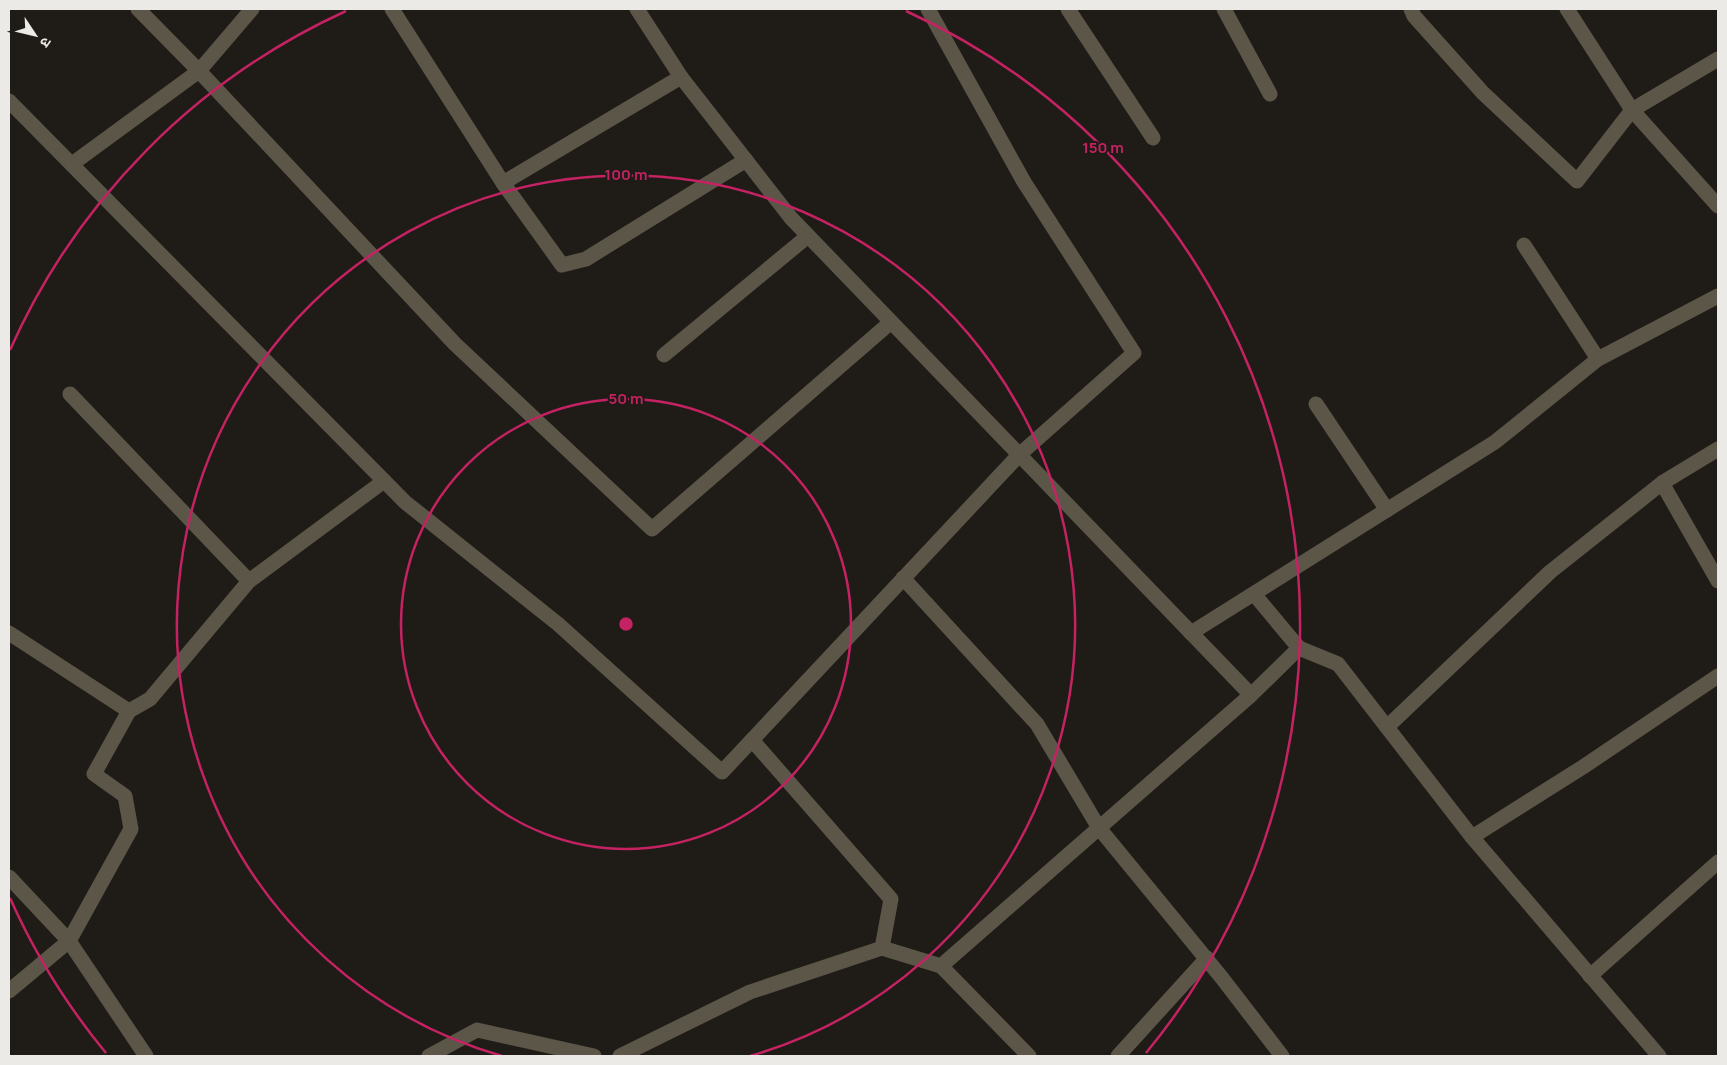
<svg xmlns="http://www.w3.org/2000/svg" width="1727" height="1065" font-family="Manrope,'Noto Sans Devanagari',sans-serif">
<rect width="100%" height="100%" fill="#1f1c17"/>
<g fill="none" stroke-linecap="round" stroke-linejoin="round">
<g stroke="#5c5649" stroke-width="15">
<polyline points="138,9 199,71 252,9"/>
<polyline points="392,9 503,183 562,265 586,259 746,160"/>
<polyline points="637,9 681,77 791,218 1251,695 1299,648 1338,664 1472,837 1659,1056"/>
<polyline points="1068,9 1153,138"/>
<polyline points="1224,9 1270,94"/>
<polyline points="1411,9 1414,16 1483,93 1577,181 1632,110 1567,9"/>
<polyline points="1718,59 1632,110 1718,206"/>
<polyline points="9,101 405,502 558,624 722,772 1019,455 1134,353 1024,182 928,9"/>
<polyline points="72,164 199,71 455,344 652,529 891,322"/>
<polyline points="503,183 681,77"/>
<polyline points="1524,245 1598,359"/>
<polyline points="664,355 808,236"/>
<polyline points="70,394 249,581"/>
<polyline points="1316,404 1387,510"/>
<polyline points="1662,483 1718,581"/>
<polyline points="903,578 1037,724 1099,828 1222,978 1282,1056"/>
<polyline points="1254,594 1299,648"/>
<polyline points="9,633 129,711"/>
<polyline points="1191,633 1495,442 1598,359 1718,296"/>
<polyline points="1387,727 1550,572 1662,483 1718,449"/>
<polyline points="752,740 891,899 882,948"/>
<polyline points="1472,837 1583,767 1718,676"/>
<polyline points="9,877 69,941 146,1056"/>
<polyline points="1590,976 1718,862"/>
<polyline points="9,991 69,941 131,829 125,796 94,774 129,711 150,699 249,581 384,481"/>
<polyline points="429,1056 477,1030 594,1056"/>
<polyline points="620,1056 750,992 882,948 941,966"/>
<polyline points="1029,1056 941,966 1251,695"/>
<polyline points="1118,1056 1207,958"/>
</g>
</g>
<g fill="none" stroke="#c42262" stroke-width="2.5">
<circle cx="626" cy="624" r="225"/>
<path d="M502 1056A449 449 0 1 1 750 1056"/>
<path d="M106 1053A674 674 0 0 1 10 898M10 350A674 674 0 0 1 346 11M906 11A674 674 0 0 1 1146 1053"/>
</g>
<circle cx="626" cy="624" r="8" fill="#c42262" stroke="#1f1c17" stroke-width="2.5"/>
<g font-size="15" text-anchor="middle" font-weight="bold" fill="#c42262" stroke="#1f1c17" stroke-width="4" stroke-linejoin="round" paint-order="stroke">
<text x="1103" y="153">150 m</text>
<text x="626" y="180">100 m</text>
<text x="626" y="404">50 m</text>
</g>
<rect width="1727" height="1065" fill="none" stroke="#eceae6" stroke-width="20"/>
<g transform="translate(35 35) rotate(125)" stroke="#1f1c17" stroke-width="4" paint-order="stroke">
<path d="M0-4L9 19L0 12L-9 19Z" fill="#eceae6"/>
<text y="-8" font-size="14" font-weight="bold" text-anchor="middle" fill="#eceae6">उ</text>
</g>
</svg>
